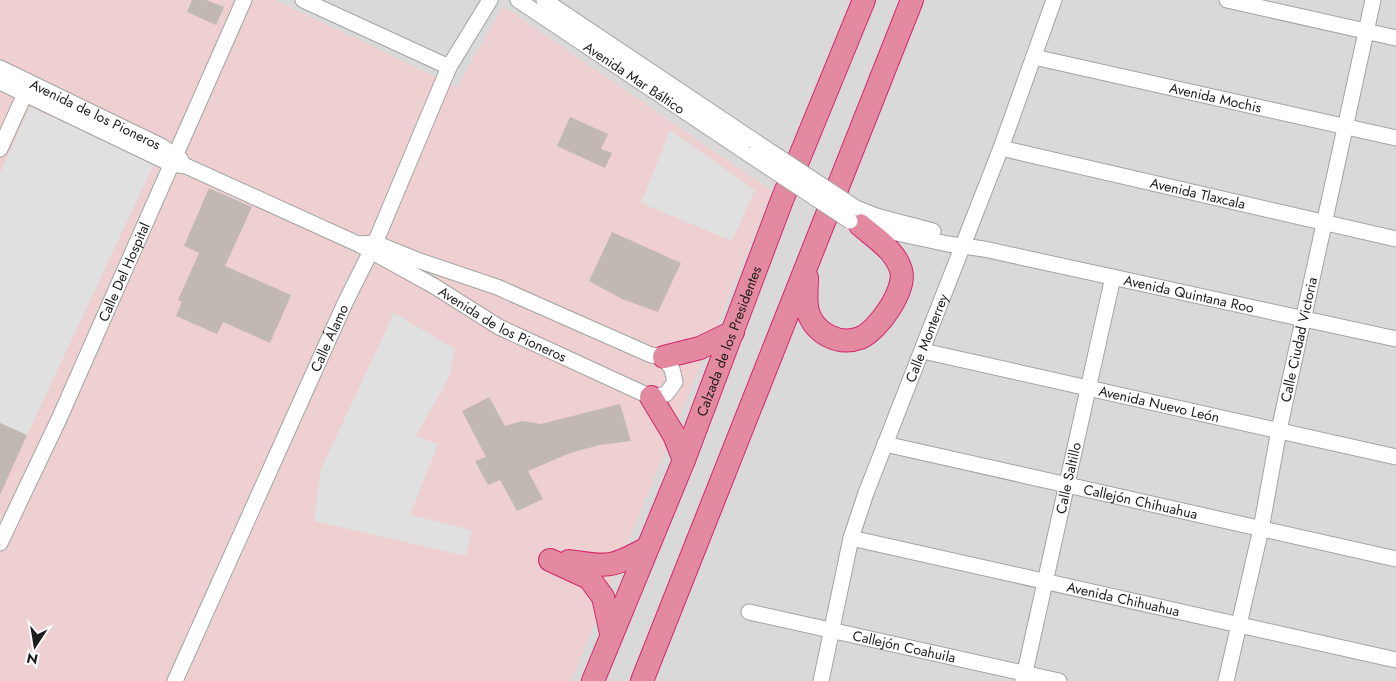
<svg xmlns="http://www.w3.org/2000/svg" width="1396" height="681" font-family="Jost,sans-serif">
<rect width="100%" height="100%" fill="#ede9e2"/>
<rect fill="#dad9d9" x="0" y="0" width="1396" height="681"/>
<polygon fill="#eed0d1" points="0,0 275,0 457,87 503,6 772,191 571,681 0,681"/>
<g fill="#e0e0e0">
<polygon points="30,107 154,164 27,435 0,423 0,173"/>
<polygon points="670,130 755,190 732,241 641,203"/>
<polygon points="394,313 455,349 450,375 416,436 438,444 410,515 472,530 466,556 314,521 321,469"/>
</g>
<g fill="#c1b8b1">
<polygon points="192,0 206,0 224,7 216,25 187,12"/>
<polygon points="570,117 608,134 601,149 612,153 605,168 557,146"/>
<polygon points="209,188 252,207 225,266 291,295 270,343 223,322 217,334 176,316 182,302 178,300 199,253 184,246"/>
<polygon points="612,232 681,263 658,312 622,299 589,281"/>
<polygon points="489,397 505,426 522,421 541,424 620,404 631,441 600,445 570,453 528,471 543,499 517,511 500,480 488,485 475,461 486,457 462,411"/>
<polygon points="0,423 27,435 0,495"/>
</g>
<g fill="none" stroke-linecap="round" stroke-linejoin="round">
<g stroke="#a3a3a3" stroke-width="17">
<g id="minor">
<polyline points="303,0 449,67"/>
<path id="s1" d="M518,0L750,155"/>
<polyline points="544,0 753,140"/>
<polyline points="1227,0 1396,38"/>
<path id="s2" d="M1034,57L1396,138"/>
<path id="s3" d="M0,68L161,146L181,160"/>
<path id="s4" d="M0,82L171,164L186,166L358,244L434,286L499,327L651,397L666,394L675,382L672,369L664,357L651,355L497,287L417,260L375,243L358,244"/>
<path id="s5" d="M1001,148L1396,239"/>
<polyline points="0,149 29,85"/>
<polyline points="856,208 876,216 933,231"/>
<path id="s6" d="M864,226L948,244L984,249L1396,339"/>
<path id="s7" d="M923,351L1396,457"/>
<path id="s8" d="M885,444L1396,559"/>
<path id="s9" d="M851,538L1396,660"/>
<path id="s10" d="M0,543L59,419L244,0"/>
<path id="s11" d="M749,612L1059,681"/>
<path id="s12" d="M175,681L345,303L375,243L449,67L490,0"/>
<path id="s13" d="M821,681L851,538L866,493L1001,148L1054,0"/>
<path id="s14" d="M1023,681L1113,277"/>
<path id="s15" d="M1226,681L1261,529L1279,430L1373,0"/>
</g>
</g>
<g stroke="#d2276d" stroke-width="24">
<g id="highway">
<path d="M807,278C807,289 805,301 808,312C815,333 838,346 860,338C878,331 907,289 901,270C895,250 875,238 860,225"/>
<polyline points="664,357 700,348 733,332"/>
<polyline points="651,397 674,435 684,460"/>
<polyline points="550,560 589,578 603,597 611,633"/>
<path d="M569,561C608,567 611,568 647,548"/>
<path id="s16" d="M593,681L684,460L782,200L864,0"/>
<polyline points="642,681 912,0"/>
</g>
</g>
<use href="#minor" stroke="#fff" stroke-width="15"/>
<use href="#highway" stroke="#e48aa0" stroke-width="22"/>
<g stroke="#a3a3a3" stroke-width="17" stroke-linecap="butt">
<g id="minor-bridge">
<polyline points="753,140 856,208"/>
<polyline points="750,155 850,221"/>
</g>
</g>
<use href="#minor-bridge" stroke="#fff" stroke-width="15"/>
</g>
<g text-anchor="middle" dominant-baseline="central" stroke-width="4" stroke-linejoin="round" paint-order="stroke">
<g font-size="14" fill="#1c1c1c" stroke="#fff">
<text stroke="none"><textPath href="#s1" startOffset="140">Avenida Mar Báltico</textPath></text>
<text stroke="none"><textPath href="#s2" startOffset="186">Avenida Mochis</textPath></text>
<text stroke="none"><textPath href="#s3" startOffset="106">Avenida de los Pioneros</textPath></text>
<text stroke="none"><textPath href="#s5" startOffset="202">Avenida Tlaxcala</textPath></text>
<text stroke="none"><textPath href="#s10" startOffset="298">Calle Del Hospital</textPath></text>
<text stroke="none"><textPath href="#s6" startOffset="332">Avenida Quintana Roo</textPath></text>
<text stroke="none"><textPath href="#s4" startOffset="559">Avenida de los Pioneros</textPath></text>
<text stroke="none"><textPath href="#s13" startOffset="360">Calle Monterrey</textPath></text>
<text stroke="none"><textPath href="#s12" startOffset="376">Calle Álamo</textPath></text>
<text stroke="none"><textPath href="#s15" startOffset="349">Calle Ciudad Victoria</textPath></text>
<text stroke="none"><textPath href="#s16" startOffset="366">Calzada de los Presidentes</textPath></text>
<text stroke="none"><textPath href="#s7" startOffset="242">Avenida Nuevo León</textPath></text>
<text stroke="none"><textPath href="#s14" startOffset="208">Calle Saltillo</textPath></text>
<text stroke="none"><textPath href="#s8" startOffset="262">Callejón Chihuahua</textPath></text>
<text stroke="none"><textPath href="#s9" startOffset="279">Avenida Chihuahua</textPath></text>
<text stroke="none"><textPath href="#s11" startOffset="159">Callejón Coahuila</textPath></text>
</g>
</g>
<g transform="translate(35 646) rotate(192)" stroke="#ffffff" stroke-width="4" paint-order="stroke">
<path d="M0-4L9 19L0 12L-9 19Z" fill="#1c1c1c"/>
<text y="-8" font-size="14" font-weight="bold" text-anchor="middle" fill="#1c1c1c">N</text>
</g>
</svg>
